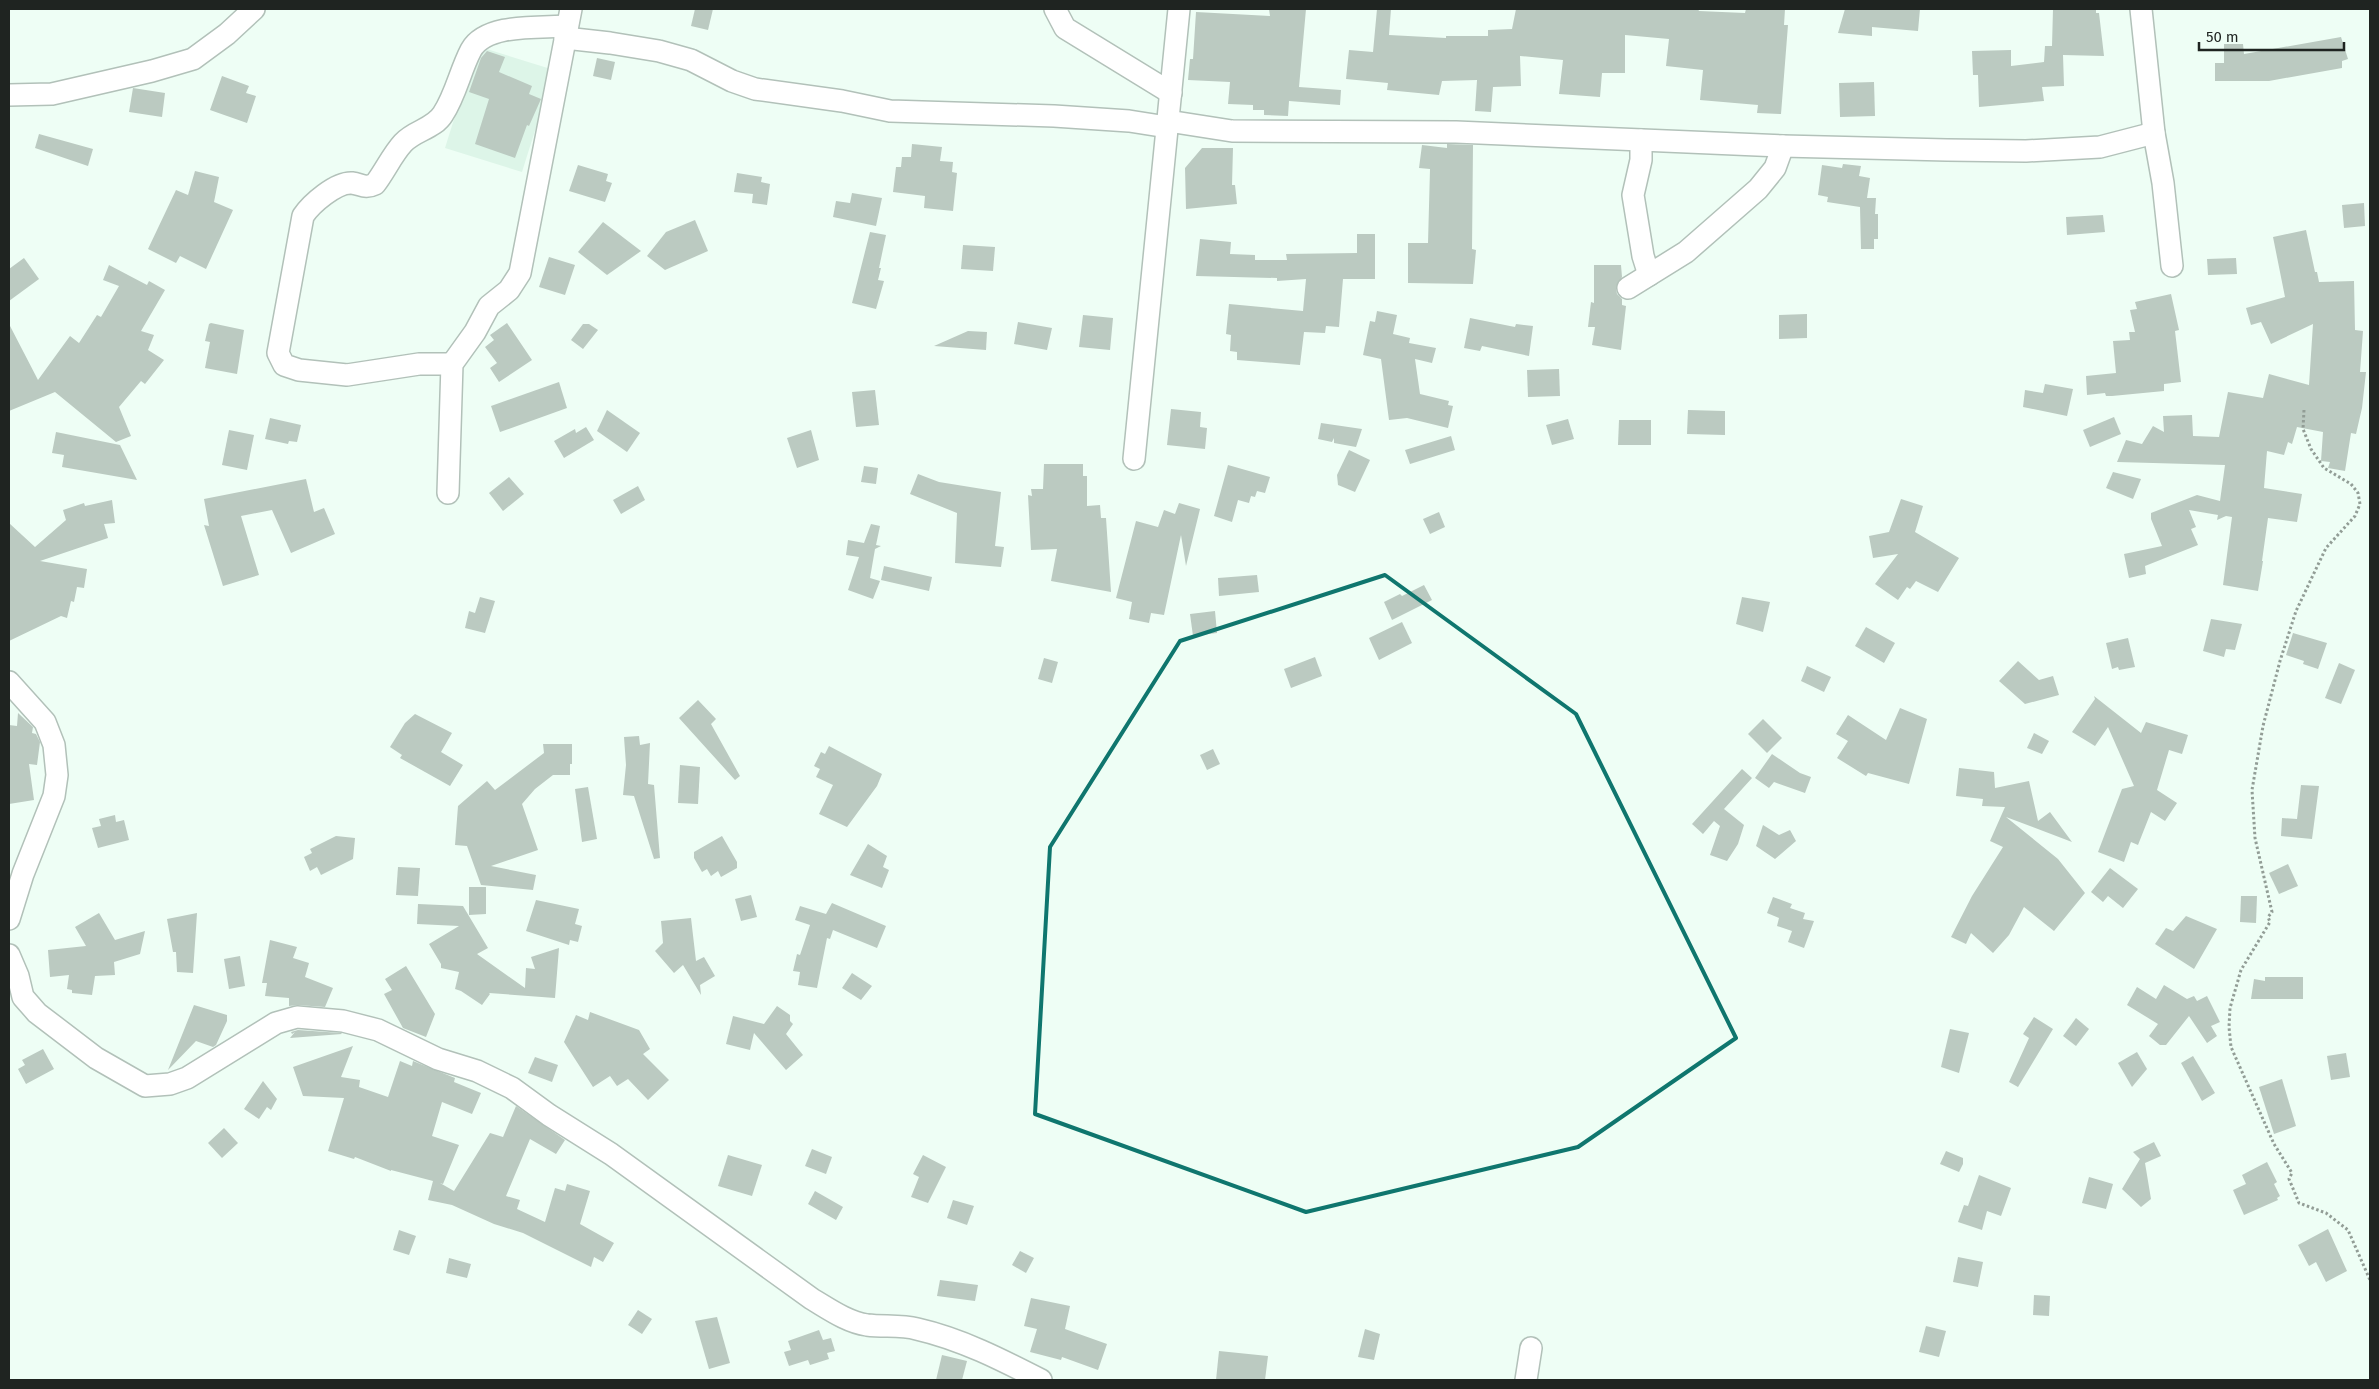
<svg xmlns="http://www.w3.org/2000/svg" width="2379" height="1389" font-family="'Fira Sans',sans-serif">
<rect width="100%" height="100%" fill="#eefef5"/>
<polygon fill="#ddf5e8" points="477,46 554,70 522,172 445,148"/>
<g fill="#bbcac1">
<polygon points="695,9 713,9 708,30 691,26"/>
<polygon points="1269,9 1306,9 1299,87 1341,90 1340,105 1289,101 1288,116 1264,115 1264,110 1253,110 1253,105 1228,104 1230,82 1188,80 1190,59 1193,59 1196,12 1270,16"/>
<polygon points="1377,9 1391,9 1389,35 1446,38 1446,36 1488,36 1488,30 1512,29 1516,9 1698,9 1699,11 1745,13 1746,9 1785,9 1784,25 1788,25 1781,114 1757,113 1758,105 1700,100 1703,70 1666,66 1669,39 1625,35 1625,73 1602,73 1600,97 1559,94 1563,60 1520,56 1521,86 1493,87 1491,112 1475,111 1477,80 1442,81 1439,95 1387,90 1388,83 1346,79 1349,50 1373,52"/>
<polygon points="1845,9 1920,9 1918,31 1872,27 1872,36 1838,33"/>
<polygon points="2053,9 2096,9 2096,13 2099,13 2104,56 2063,55 2064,86 2042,87 2044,101 1979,107 1978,75 1973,75 1972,51 2011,50 2011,66 2044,62 2045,46 2052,46"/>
<polygon points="2341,37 2348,59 2342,61 2342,68 2269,81 2215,81 2215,63 2224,63 2224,44 2243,44 2244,54"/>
<polygon points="487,51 505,57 499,72 532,86 529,94 541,99 529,126 527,125 515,158 475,144 489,99 469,92 481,58"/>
<polygon points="597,58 615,62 611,80 593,76"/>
<polygon points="222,76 249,86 246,93 256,96 247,123 210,110"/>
<polygon points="1874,82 1875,116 1840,117 1839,83"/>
<polygon points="133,88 165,93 162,117 129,112"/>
<polygon points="39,134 93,149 88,166 35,148"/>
<polygon points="912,144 942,147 940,161 953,162 952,172 957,173 953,211 924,208 925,196 893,192 896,167 901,167 902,157 911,157"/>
<polygon points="1447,144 1473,145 1472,249 1476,250 1473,284 1408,283 1408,243 1428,243 1430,169 1419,168 1422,145 1447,148"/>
<polygon points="1202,148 1233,148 1232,185 1235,185 1237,204 1186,209 1185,168"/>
<polygon points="1843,164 1861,166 1859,176 1870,178 1867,198 1876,198 1875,214 1878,214 1878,239 1874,239 1874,249 1861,249 1860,207 1827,202 1828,197 1818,195 1822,165 1842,168"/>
<polygon points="578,165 608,174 606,181 612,183 605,202 569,191"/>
<polygon points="195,171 219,177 214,202 233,210 206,269 180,256 176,263 148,249 176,190 188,195"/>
<polygon points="737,173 762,177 761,182 770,184 767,205 752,203 753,194 734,192"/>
<polygon points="852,193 882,198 876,226 833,217 836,201 850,203"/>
<polygon points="2364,203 2365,226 2344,228 2342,205"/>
<polygon points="2103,215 2105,232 2067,235 2066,217"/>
<polygon points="695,220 708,251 665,270 647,256 666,232"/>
<polygon points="603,222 641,251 607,275 578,252"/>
<polygon points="2306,230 2315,272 2317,272 2319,282 2354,281 2355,330 2363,331 2360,372 2366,372 2362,408 2356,434 2351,433 2345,471 2328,468 2330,462 2321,461 2323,432 2297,427 2292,444 2288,442 2284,455 2267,451 2264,488 2302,494 2297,522 2268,518 2262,561 2263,561 2258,591 2223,585 2232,517 2226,516 2217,520 2218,515 2189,510 2196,527 2191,529 2198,545 2145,566 2146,574 2129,578 2124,554 2162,546 2151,519 2151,513 2197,495 2220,501 2225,465 2117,462 2126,440 2142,444 2153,426 2164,432 2163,416 2192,415 2193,436 2219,437 2228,392 2263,398 2269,374 2309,385 2313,324 2271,344 2261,322 2251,325 2246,308 2285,297 2273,237"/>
<polygon points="870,232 886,235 879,268 881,268 878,280 884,281 876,309 852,303"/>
<polygon points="1357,234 1375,234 1375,279 1343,279 1339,327 1326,326 1325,333 1304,332 1300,365 1237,360 1237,352 1230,351 1231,335 1226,334 1229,304 1303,311 1306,279 1277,281 1277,278 1196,276 1200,239 1231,242 1230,254 1255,255 1255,260 1287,260 1286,254 1357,253"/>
<polygon points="963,245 995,247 993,271 961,269"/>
<polygon points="549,257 575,265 565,295 539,287"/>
<polygon points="24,258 39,279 9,301 9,269"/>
<polygon points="2236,258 2237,274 2208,275 2207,259"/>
<polygon points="109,265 147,285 149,281 165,290 141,331 154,335 148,350 164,360 145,384 141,381 119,407 131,436 116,442 55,392 9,411 9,324 38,380 70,336 79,343 97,315 101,317 119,286 103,280"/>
<polygon points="1594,265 1621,265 1622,277 1616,288 1617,294 1622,299 1622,305 1626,306 1621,350 1592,345 1595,327 1588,327 1591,302 1594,303"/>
<polygon points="2171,294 2179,330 2175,331 2181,382 2164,384 2164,391 2112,396 2106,396 2105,393 2087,395 2086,376 2116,373 2113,341 2130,340 2129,332 2135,332 2130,310 2137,309 2135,302"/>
<polygon points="1377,311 1397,315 1393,334 1410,338 1409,343 1436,348 1432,363 1415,359 1420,394 1449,401 1448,405 1453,406 1448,428 1407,418 1389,420 1381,359 1363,355 1370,321 1375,322"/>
<polygon points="1807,314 1807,338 1779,339 1779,315"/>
<polygon points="1083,315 1113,318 1110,350 1079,347"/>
<polygon points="1470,318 1515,327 1516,324 1533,326 1529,356 1482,346 1480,351 1464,348"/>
<polygon points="1018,322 1052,328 1047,350 1014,344"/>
<polygon points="211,323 244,330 237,374 205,368 210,342 205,341 209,324"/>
<polygon points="507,323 532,360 499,382 490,368 497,363 485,347 494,340 490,335"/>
<polygon points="583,324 589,324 598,330 583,349 571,340"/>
<polygon points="968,331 987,332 986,350 934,346"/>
<polygon points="1559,369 1560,396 1528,397 1527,370"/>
<polygon points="559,382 567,408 500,432 491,406"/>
<polygon points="2045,384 2073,389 2067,416 2023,407 2025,390 2043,393"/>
<polygon points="875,390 879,425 856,427 852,392"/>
<polygon points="1171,409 1201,412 1200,427 1207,428 1205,449 1167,445"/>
<polygon points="607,410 640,433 627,452 597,431"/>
<polygon points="1688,410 1725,411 1725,435 1687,434"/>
<polygon points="2114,417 2121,434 2090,447 2083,430"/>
<polygon points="270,418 301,425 297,442 289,441 288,444 265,439"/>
<polygon points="1568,419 1574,439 1552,445 1546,425"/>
<polygon points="1619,420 1651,420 1651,445 1618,445"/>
<polygon points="1321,423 1362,429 1356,447 1334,443 1334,438 1332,442 1318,439"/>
<polygon points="586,427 594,440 564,458 554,441 575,429 576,433"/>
<polygon points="229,430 254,435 247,470 222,465"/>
<polygon points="811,430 819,460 797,468 787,438"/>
<polygon points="56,432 120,445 137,480 62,467 64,455 52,453"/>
<polygon points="1451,436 1455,450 1410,464 1405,450"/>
<polygon points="1349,450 1370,460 1355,492 1338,485 1337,475"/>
<polygon points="1044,464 1083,464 1083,476 1087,476 1087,506 1100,505 1101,518 1106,518 1111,592 1051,581 1057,549 1031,550 1028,495 1032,496 1031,489 1043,489"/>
<polygon points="1228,465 1270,477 1265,493 1257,491 1255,497 1251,496 1249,503 1238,500 1232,522 1214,516"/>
<polygon points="864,466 878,468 876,484 861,482"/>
<polygon points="2113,472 2141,479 2133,499 2106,488"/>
<polygon points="918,474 939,482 1001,492 995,546 1004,547 1001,567 955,563 957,513 910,494"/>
<polygon points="509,477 524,494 503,511 489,493"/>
<polygon points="306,479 314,512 324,508 335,534 291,553 272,510 241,516 259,575 223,586 204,525 209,526 204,499"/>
<polygon points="638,486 645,500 621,514 613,500"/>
<polygon points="1901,499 1923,506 1915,532 1959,558 1938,592 1916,581 1910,589 1907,587 1898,600 1875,584 1898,554 1873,558 1869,536 1889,532"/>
<polygon points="112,500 115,523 104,524 108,538 40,561 87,569 84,588 77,587 74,602 71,601 67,618 61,616 9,641 9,523 35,547 66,520 63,510 84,503 85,506"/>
<polygon points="1179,503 1200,509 1186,566 1181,535 1164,615 1151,613 1149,623 1129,619 1132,602 1116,598 1136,521 1158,527 1164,510 1175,514"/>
<polygon points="1439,512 1445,527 1430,534 1423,519"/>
<polygon points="871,524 880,526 876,545 881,546 875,549 870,578 880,581 873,599 848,590 859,557 846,555 848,540 864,543"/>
<polygon points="884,566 932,577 929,591 881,580"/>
<polygon points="1257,575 1259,592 1219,596 1218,578"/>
<polygon points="1424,585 1432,600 1392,620 1384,602 1400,594 1402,596"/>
<polygon points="480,597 495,601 485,633 465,628 469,611 475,613"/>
<polygon points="1742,597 1770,602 1763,632 1736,624"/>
<polygon points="1215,611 1217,633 1193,636 1190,614"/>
<polygon points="2211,619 2242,624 2235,650 2226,649 2224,657 2203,651"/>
<polygon points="1402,622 1412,643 1379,660 1369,638"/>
<polygon points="1866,627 1895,643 1884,663 1855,646"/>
<polygon points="2293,633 2327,643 2318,669 2303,664 2304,661 2286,655"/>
<polygon points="2128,638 2135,667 2119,670 2118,667 2112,669 2106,643"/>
<polygon points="1315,657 1322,676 1291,688 1284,669"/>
<polygon points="1044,658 1058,662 1052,683 1038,679"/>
<polygon points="2018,661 2039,680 2053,676 2059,695 2025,704 1999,681"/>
<polygon points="2339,663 2355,670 2341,704 2325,698"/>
<polygon points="1807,666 1831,677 1824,692 1801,681"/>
<polygon points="2094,696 2141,733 2146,722 2188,735 2182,754 2169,750 2157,790 2177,803 2165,821 2151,812 2138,845 2131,842 2124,862 2098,852 2122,789 2134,786 2108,727 2095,746 2072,732 2095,699"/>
<polygon points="698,700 716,719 711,724 740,776 735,780 679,718"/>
<polygon points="1900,708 1927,719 1909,784 1868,773 1866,776 1837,758 1848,741 1836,734 1848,715 1886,740"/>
<polygon points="18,713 33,727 32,733 36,734 40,742 37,765 29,764 34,800 9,804 9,725 17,726"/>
<polygon points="415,714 452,733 441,752 463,765 450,786 400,758 402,755 390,747 405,723"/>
<polygon points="1763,719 1782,738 1767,753 1748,734"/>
<polygon points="2034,733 2049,741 2042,754 2027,748"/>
<polygon points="639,736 640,745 650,743 648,784 654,785 660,858 654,859 634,796 623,795 626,765 624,737"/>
<polygon points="543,744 572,744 572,764 570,764 570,775 553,775 535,789 522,804 538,850 491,866 536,875 533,890 481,885 467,846 455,845 458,806 487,781 495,790 544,753"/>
<polygon points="829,746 882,774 877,786 847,827 819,814 833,785 816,777 820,769 814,766 821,752 825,754"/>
<polygon points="1213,749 1220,764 1207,770 1200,755"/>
<polygon points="1772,754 1800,773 1811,777 1805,793 1774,782 1769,788 1755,778"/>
<polygon points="680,765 700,767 698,804 678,803"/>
<polygon points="1959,768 1994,772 1995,788 2029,781 2038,821 2050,812 2072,842 2006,817 2058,859 2085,893 2054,931 2024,907 2009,935 1993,953 1971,933 1966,944 1951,937 1972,896 2003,847 1990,841 2005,807 1982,806 1983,799 1956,796"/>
<polygon points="1742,769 1752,778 1724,809 1744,825 1738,844 1727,861 1710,855 1720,826 1714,821 1703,834 1692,824"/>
<polygon points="2301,785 2319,786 2312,839 2281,836 2282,818 2297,819"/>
<polygon points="588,787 597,839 582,842 575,789"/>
<polygon points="115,815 116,822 124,820 129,840 98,848 92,828 101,826 99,819"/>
<polygon points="1763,825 1779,835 1790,830 1796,841 1775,859 1756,846"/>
<polygon points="336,836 355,838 353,859 321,875 317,867 310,871 304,857 312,853 310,849"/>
<polygon points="722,836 737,862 737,868 721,877 718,871 711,876 707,869 702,872 694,858 694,852"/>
<polygon points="868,844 887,856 883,867 889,870 882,888 850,875"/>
<polygon points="2288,864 2298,886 2279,894 2269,873"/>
<polygon points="398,867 420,868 418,896 396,895"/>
<polygon points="2110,868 2138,889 2123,908 2108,896 2103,902 2091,892"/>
<polygon points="469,887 486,887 486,914 469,915"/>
<polygon points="751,895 757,917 741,921 735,899"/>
<polygon points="2241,896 2257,896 2256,923 2240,922"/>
<polygon points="1773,897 1792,904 1790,908 1805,913 1803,919 1814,921 1804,948 1788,942 1792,931 1777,926 1779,918 1767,913"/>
<polygon points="536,900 579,909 575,924 582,926 578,942 570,940 569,945 526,931"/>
<polygon points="832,903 886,926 877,948 833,930 830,939 827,938 817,988 798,985 800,972 793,971 797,954 800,955 810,925 795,920 800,906 826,914"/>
<polygon points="418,904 463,906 488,948 477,954 525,988 526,968 535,969 531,957 559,948 555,998 489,993 490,994 482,1005 461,991 455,989 459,972 441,968 441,964 429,944 459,926 417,924"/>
<polygon points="99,913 115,940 145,931 140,954 114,962 115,975 95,976 92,995 72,993 72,990 67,989 69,975 50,977 48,950 86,946 75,927"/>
<polygon points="197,913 193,973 177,972 176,952 173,952 167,919"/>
<polygon points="2186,916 2217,929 2194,969 2155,944 2166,928 2173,931"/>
<polygon points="691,918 696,961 704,957 715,976 700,985 701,995 683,965 674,973 655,951 663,943 661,921"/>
<polygon points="270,940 297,947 293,958 309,963 305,977 333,988 325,1007 298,1005 289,1006 289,998 265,996 267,983 262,983"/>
<polygon points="240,956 245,986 229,989 224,959"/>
<polygon points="406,966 435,1014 426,1037 403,1028 384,994 392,990 385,979"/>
<polygon points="852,973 872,986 861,1000 842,988"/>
<polygon points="2265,977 2303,977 2303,999 2251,999 2254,979 2265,981"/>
<polygon points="2164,985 2187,999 2194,996 2197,1001 2207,996 2220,1022 2211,1026 2217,1036 2207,1043 2189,1016 2166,1045 2160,1045 2149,1036 2158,1024 2127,1005 2137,987 2156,999"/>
<polygon points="194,1005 227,1015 227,1021 216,1045 213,1047 196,1041 168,1070"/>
<polygon points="777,1006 790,1015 790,1021 793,1024 786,1034 803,1055 786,1070 754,1033 750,1050 726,1044 733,1016 764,1024"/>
<polygon points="590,1012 639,1030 650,1049 643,1054 669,1080 648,1100 628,1079 617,1086 610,1076 593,1087 564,1042 576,1015 588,1020"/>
<polygon points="2034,1017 2053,1029 2018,1087 2009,1082 2029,1038 2023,1034"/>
<polygon points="2076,1018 2089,1029 2076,1046 2063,1036"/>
<polygon points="1950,1029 1969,1033 1959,1073 1941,1067"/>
<polygon points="298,1030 341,1033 342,1034 290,1038 295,1032 292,1034 291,1032"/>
<polygon points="353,1046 341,1077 360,1080 359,1087 388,1097 400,1061 412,1066 413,1061 455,1078 454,1082 481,1093 472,1114 442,1102 432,1136 459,1145 443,1184 440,1183 454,1191 490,1133 503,1137 516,1106 565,1140 556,1154 530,1139 506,1196 520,1200 517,1209 545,1222 555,1188 565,1191 567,1184 590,1191 580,1224 614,1243 603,1262 594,1257 591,1267 523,1233 494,1224 452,1205 428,1200 433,1181 391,1170 391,1171 355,1157 354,1159 328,1151 344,1098 303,1096 293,1067"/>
<polygon points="43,1049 54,1069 26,1084 18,1069 25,1065 22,1060"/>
<polygon points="2137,1052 2147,1069 2132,1087 2118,1063"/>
<polygon points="2346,1053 2350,1077 2331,1080 2327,1056"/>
<polygon points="2193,1056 2215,1093 2202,1101 2181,1063"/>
<polygon points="535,1057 558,1065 552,1082 528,1073"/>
<polygon points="2282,1079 2296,1126 2274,1134 2259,1087"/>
<polygon points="263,1081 277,1099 271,1110 267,1107 259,1119 244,1109"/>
<polygon points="224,1128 238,1143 222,1158 208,1143"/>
<polygon points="2154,1142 2161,1156 2145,1163 2151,1199 2141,1207 2122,1189 2140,1159 2133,1152"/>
<polygon points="812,1149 832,1157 826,1174 805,1166"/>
<polygon points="1946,1151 1963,1158 1963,1164 1959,1172 1940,1164"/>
<polygon points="728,1155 762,1165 752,1196 718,1186"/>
<polygon points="923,1155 946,1167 928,1203 911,1197 919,1177 913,1174"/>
<polygon points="2267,1162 2277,1182 2274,1184 2280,1196 2277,1198 2278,1200 2244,1215 2233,1190 2246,1184 2242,1175"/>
<polygon points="1979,1175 2011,1188 2001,1216 1987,1211 1982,1230 1958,1222 1964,1205 1968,1206"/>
<polygon points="2089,1177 2113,1184 2106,1209 2082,1203"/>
<polygon points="815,1191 843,1207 836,1220 808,1204"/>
<polygon points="953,1200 974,1206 967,1225 947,1218"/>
<polygon points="2328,1229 2347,1271 2326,1282 2316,1262 2309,1266 2298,1245"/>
<polygon points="399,1230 416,1236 409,1255 393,1250"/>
<polygon points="1020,1251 1034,1258 1026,1273 1012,1265"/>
<polygon points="1958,1257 1983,1262 1978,1287 1953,1282"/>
<polygon points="449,1258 471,1264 467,1278 446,1273"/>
<polygon points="940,1280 978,1285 975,1301 937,1296"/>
<polygon points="2034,1295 2050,1296 2049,1316 2033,1315"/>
<polygon points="1031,1298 1070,1306 1065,1329 1107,1344 1098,1370 1062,1357 1061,1360 1030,1352 1037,1329 1024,1326"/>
<polygon points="638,1310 652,1319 642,1334 628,1325"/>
<polygon points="717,1317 730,1363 709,1369 695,1321"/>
<polygon points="1926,1326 1946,1331 1939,1357 1919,1352"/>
<polygon points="1365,1329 1380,1334 1374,1360 1358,1357"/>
<polygon points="819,1330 823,1340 831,1338 835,1351 827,1353 829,1359 810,1365 808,1360 789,1366 784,1352 791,1350 788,1341"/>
<polygon points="1219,1351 1268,1356 1265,1380 1216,1380"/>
<polygon points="942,1355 967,1361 962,1380 936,1380"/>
</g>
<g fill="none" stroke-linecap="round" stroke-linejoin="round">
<g stroke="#b2c1b9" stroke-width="24">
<g id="minor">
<polyline points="1055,9 1065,28 1171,93"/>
<polyline points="2141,9 2154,133 2163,183 2172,266"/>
<polyline points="565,38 610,43 659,51 691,60 732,81 755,89 842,101 890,111 1054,116 1129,121 1167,127"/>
<polyline points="9,95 52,94 152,71 193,59 227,34 254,9"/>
<polyline points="1168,121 1232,131 1456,132 1783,146 1947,150 2026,151 2100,147 2154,133"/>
<polyline points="1641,140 1641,160 1633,195 1643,256 1649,275"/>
<polyline points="1628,288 1686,252 1758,189 1775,168 1783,146"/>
<path d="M452,364H419L347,375L299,370L284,365L278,353L303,216C311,204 336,182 352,183C361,184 365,189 375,184C385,171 392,155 403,143C415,130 434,129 443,114C456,94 460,71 471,50C486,23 539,28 567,26"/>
<polyline points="1134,459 1179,9"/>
<polyline points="448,493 452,364 475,332 489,306 509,290 520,273 571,9"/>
<polyline points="9,682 45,722 54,745 57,775 54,796 23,874 9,919"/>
<path d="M9,955L18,976L23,997L37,1013L96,1058L145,1086L170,1084L187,1078L276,1023L297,1017L343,1021L378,1030L438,1059L477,1071L512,1088L549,1115L611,1154L812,1299C829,1309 847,1322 867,1325C884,1327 901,1325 917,1329C961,1339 1002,1360 1041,1380"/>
<polyline points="1526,1380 1531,1348"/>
</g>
</g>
<polyline stroke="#929d96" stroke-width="3" stroke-dasharray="2.5 2.5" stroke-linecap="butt" points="2304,410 2303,429 2311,449 2324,468 2351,484 2358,493 2360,504 2355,516 2326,548 2296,611 2280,661 2263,726 2252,790 2255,838 2272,912 2268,917 2270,922 2241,970 2230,1008 2229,1027 2231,1047 2274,1144 2292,1173 2289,1179 2299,1203 2326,1213 2348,1230 2370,1280"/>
<use href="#minor" stroke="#fff" stroke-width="21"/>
</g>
<path fill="none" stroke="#0f766e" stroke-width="4" stroke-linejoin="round" d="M1385,575L1576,714L1736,1038L1578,1147L1306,1212L1035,1114L1050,847L1180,641Z"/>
<rect width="2379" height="1389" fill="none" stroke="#1f2421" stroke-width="20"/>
<path d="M2199 42v8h145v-8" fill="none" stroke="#1f2421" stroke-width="2.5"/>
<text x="2206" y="42" font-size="15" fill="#1f2421" stroke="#eefef5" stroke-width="4" paint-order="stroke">50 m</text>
</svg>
